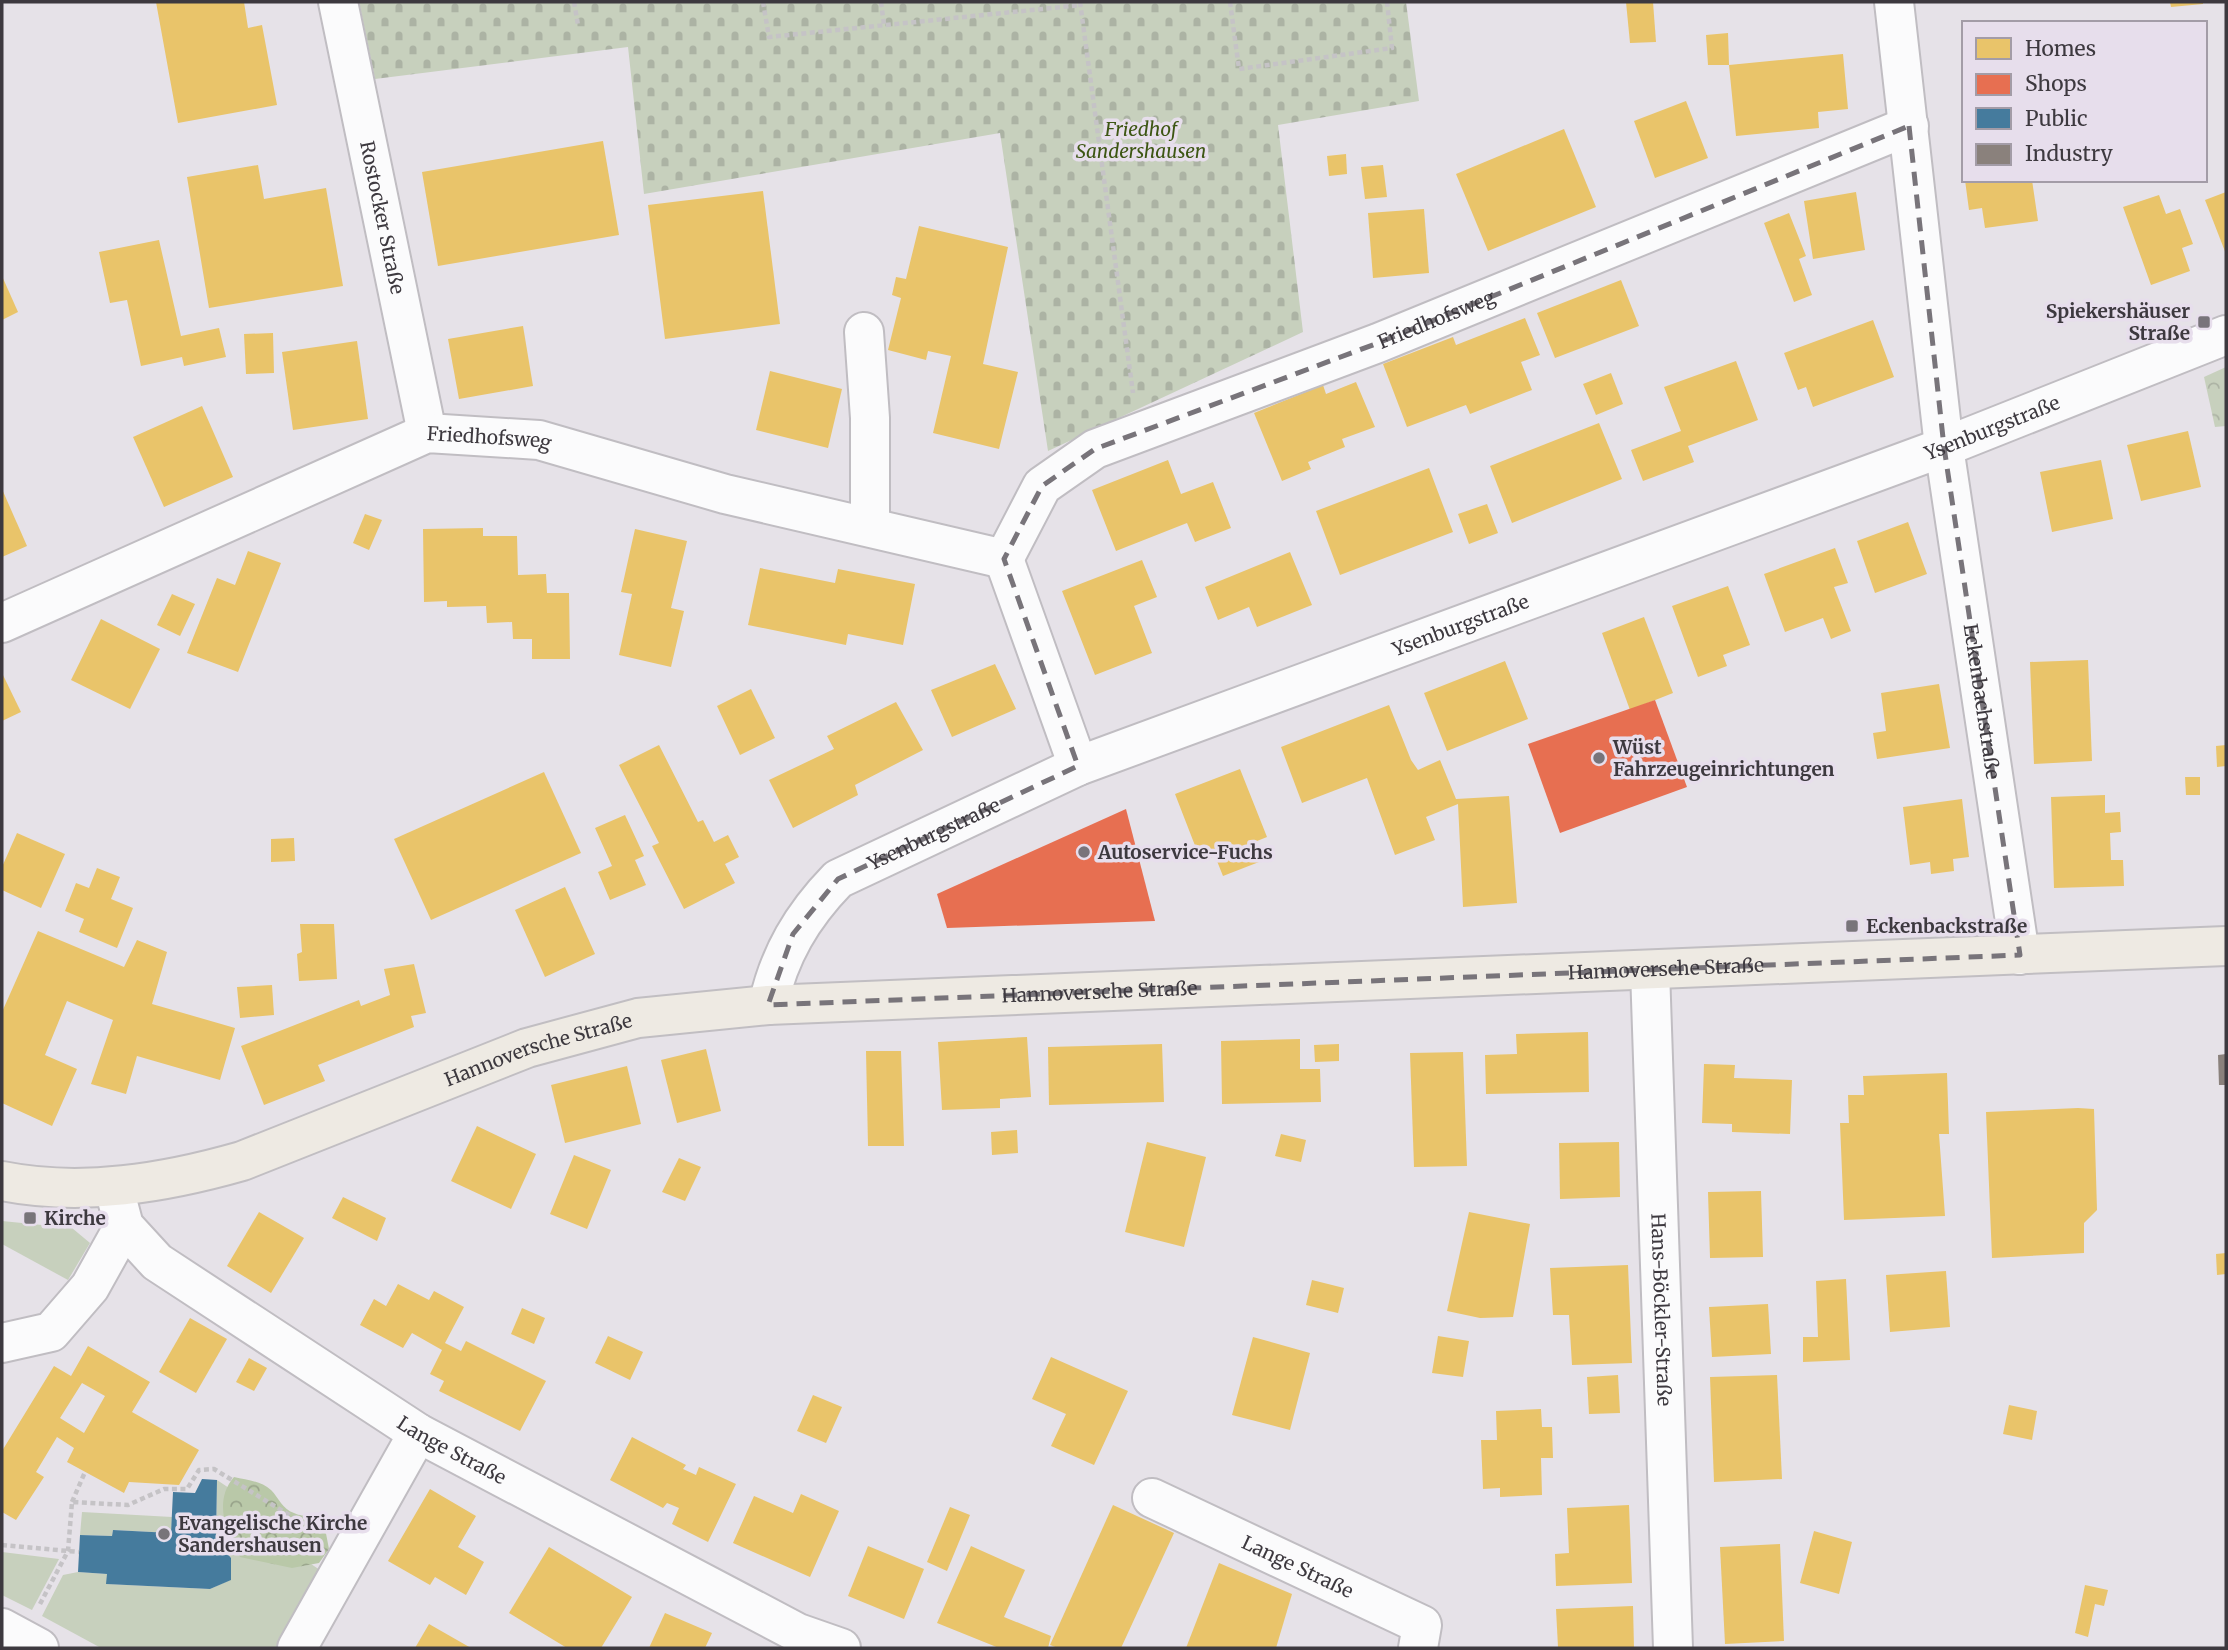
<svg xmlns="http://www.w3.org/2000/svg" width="2228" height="1650" font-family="Merriweather,serif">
<defs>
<pattern id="forest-crowns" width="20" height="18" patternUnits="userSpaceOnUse" patternTransform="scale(1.75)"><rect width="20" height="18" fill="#b9c8a8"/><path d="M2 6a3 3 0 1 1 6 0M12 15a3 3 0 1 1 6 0" fill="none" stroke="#98a38a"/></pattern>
<pattern id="cemetery-stones" width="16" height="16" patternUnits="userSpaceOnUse" patternTransform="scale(1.75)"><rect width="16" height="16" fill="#c7d0bd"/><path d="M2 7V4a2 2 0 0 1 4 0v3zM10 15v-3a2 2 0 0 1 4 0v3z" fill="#acb3a4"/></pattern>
<pattern id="park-crowns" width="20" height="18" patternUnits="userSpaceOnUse" patternTransform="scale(1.75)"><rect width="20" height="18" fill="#c7d0bd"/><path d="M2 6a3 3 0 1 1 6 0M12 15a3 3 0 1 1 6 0" fill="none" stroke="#acb3a4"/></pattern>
</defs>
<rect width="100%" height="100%" fill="#e6e2e8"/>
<g fill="#c7d0bd">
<polygon points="2,1221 72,1228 90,1243 68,1280 2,1244"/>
<polygon points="217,1480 310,1542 308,1562 323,1572 277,1648 101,1648 42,1616 63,1575 78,1572 107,1574 107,1584 210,1589 230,1580 231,1558 216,1540"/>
<polygon points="82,1512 172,1517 171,1533 113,1530 112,1536 80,1535"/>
<polygon points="2,1552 59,1559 32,1610 2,1595"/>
</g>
<path fill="url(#forest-crowns)" d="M234,1477C247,1480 261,1481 271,1490C279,1498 282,1509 294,1513C307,1519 307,1511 324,1523L329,1549L319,1563L292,1568L240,1557C226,1533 213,1501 234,1477Z"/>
<polygon fill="url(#cemetery-stones)" points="359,2 1406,2 1419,101 1278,125 1303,332 1048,451 1000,133 644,194 628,47 375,79"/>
<polygon fill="url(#park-crowns)" points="2226,367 2226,426 2215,427 2204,377"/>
<g fill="#e9c46a" fill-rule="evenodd">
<polygon points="156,2 244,2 248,28 262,25 277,105 178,123"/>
<polygon points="1626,2 1653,2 1656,42 1630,43"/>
<polygon points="2170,2 2203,2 2203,4 2171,7"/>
<polygon points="1728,33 1729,65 1708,65 1706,35"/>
<polygon points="1843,54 1848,109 1818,112 1819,128 1736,136 1729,65"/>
<polygon points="1686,101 1708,158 1655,178 1634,121"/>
<polygon points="1564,129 1596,207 1488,251 1456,174"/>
<polygon points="603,141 619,235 438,266 422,172"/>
<polygon points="1346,154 1347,174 1329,176 1327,156"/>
<polygon points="258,165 264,199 326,188 343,286 209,308 187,177"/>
<polygon points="1383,165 1387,197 1365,199 1361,167"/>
<polygon points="1965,180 2032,180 2038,221 1985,228 1982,208 1969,210"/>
<polygon points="763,191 780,324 665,339 648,205"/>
<polygon points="1856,192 1865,250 1813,259 1804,201"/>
<polygon points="2226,192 2226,254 2205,200"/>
<polygon points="2159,195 2166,214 2180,209 2193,244 2182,248 2190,271 2151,285 2123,207"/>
<polygon points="1424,209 1429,273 1373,278 1368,213"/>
<polygon points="1789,213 1806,256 1799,259 1812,295 1794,302 1764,223"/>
<polygon points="919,226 1008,247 983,364 1018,372 999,449 933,433 951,356 928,351 926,360 888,350 901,298 892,295 896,277 906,279"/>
<polygon points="159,240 181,336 219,328 226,357 184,366 182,357 141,366 127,300 110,303 99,252"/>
<polygon points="2,276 18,312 2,320"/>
<polygon points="1621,280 1639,326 1555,358 1537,313"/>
<polygon points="1525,318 1540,355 1521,362 1532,390 1470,414 1466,405 1407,427 1383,364 1453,337 1456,345"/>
<polygon points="1873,320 1894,377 1813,407 1806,387 1798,390 1784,353"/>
<polygon points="523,326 533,386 459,399 448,339"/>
<polygon points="273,333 274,373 246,374 244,334"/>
<polygon points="357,341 368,419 293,430 282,352"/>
<polygon points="1736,361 1758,420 1688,446 1694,462 1643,481 1631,450 1681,431 1664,387"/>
<polygon points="770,371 842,389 828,448 756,430"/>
<polygon points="1611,373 1623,404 1596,415 1583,384"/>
<polygon points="1356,382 1375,427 1342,439 1345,447 1308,462 1311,469 1282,481 1254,413 1323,385 1326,394"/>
<polygon points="202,406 233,477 164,507 133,437"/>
<polygon points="1599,423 1622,479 1512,523 1490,466"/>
<polygon points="2188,431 2201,487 2141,501 2127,445"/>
<polygon points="1168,460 1181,494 1213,482 1231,528 1195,542 1187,523 1116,551 1092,490"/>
<polygon points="2101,460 2113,519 2052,532 2040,472"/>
<polygon points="1429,468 1453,532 1340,575 1316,511"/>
<polygon points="2,489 27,546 2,557"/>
<polygon points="1487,504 1498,533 1469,544 1458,514"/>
<polygon points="365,514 382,520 369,550 353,543"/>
<polygon points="1908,522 1927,574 1875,593 1857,541"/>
<polygon points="483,528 483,536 517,536 518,575 546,574 547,593 569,593 570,659 532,659 532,639 513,639 512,622 487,623 486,606 447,607 447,601 424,602 423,529"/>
<polygon points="635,529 687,541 671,608 684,611 671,667 619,655 632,594 621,592"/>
<polygon points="1835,548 1848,583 1834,587 1851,631 1831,639 1823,618 1785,632 1764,574"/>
<polygon points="248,551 281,563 238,672 187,653 217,578 235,585"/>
<polygon points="1290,552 1312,605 1257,627 1249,607 1218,620 1205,587"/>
<polygon points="1142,560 1157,597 1134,606 1152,653 1095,675 1062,591"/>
<polygon points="760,568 835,583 838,569 915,584 903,645 848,634 846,645 748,625"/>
<polygon points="1728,586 1750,645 1723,655 1727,666 1698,677 1672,606"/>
<polygon points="172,594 195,604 180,636 157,625"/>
<polygon points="1644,617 1673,693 1630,710 1602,633"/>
<polygon points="101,619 160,649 130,709 71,680"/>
<polygon points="2088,660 2092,761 2034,764 2030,662"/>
<polygon points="1505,661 1528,719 1447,751 1424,693"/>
<polygon points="995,664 1016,709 952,737 931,690"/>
<polygon points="2,673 21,712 2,721"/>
<polygon points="1939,684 1950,748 1877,759 1873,733 1886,731 1881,693"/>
<polygon points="751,689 775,738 740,755 717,706"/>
<polygon points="896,702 923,750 855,785 858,795 793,828 769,780 834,749 827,736"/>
<polygon points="1389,705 1411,760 1418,770 1440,760 1456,799 1509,796 1517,903 1463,907 1458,804 1426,817 1435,840 1395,855 1367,778 1302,803 1281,747"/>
<polygon points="659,745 698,822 703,820 714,842 728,835 739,857 725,864 735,883 684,909 652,846 659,843 619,765"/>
<polygon points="2226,745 2226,766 2217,767 2216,746"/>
<polygon points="1240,769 1267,837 1252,843 1259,862 1223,876 1215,856 1201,861 1175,794"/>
<polygon points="544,772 581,853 431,920 394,839"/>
<polygon points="2185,777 2200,777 2200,795 2186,795"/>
<polygon points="2105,795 2105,813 2120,812 2121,832 2110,833 2111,860 2123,860 2124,886 2054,888 2051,797"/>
<polygon points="1962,799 1969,857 1953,859 1954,871 1931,874 1930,862 1910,865 1903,807"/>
<polygon points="625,815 644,856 635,860 646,885 610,900 598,872 612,866 595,828"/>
<polygon points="17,833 65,854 41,908 2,890 2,867"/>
<polygon points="294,838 295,861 271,862 271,839"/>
<polygon points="97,868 120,877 111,899 133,908 117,948 79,932 84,919 65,911 76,883 89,888"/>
<polygon points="565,887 595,954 545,977 515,910"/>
<polygon points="300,924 334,924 337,979 299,981 297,954 302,952"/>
<polygon points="38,931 124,967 137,940 167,952 152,1004 235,1028 220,1080 137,1056 126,1094 91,1084 113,1020 67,1001 45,1055 77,1069 52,1126 2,1103 2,1012"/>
<polygon points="414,964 426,1013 411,1016 414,1027 318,1065 325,1081 264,1105 241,1046 359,1000 361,1006 390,995 384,969"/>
<polygon points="272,985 274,1015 240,1018 237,987"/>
<polygon points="1588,1032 1589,1092 1486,1094 1485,1055 1517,1054 1516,1034"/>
<polygon points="1027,1037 1031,1097 1000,1099 1000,1108 942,1110 938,1042"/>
<polygon points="1300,1039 1300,1069 1320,1069 1321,1102 1222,1104 1221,1041"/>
<polygon points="1162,1044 1164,1102 1049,1105 1048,1047"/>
<polygon points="1339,1044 1339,1061 1315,1062 1314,1045"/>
<polygon points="706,1049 721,1111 677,1123 661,1060"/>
<polygon points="866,1051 901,1051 904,1146 868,1146"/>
<polygon points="1463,1052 1467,1166 1414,1167 1410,1053"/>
<polygon points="1704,1064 1735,1065 1734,1078 1792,1080 1790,1134 1732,1132 1732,1124 1702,1123"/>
<polygon points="627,1066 641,1124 565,1143 551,1085"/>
<polygon points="1947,1073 1949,1134 1939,1134 1945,1216 1844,1220 1840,1123 1849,1123 1848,1095 1864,1095 1863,1076"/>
<polygon points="2078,1108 2094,1109 2097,1210 2084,1223 2084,1253 1992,1258 1986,1112"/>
<polygon points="477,1126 536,1154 511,1209 451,1181"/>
<polygon points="1017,1130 1018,1153 992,1155 991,1132"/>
<polygon points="1281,1134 1306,1140 1301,1162 1275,1156"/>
<polygon points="1147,1142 1206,1157 1184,1247 1125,1232"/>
<polygon points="1619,1142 1620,1197 1560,1199 1559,1143"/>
<polygon points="574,1155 611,1170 587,1229 550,1214"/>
<polygon points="679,1158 701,1167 685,1201 662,1192"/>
<polygon points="1761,1191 1763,1257 1710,1258 1708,1192"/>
<polygon points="343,1197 386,1218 377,1241 332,1218"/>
<polygon points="259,1212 304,1238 271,1293 227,1266"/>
<polygon points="1469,1212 1530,1224 1513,1317 1480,1318 1447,1311"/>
<polygon points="2226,1253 2226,1274 2217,1275 2216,1254"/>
<polygon points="1628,1265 1632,1363 1572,1365 1569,1315 1553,1315 1550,1268"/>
<polygon points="1946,1271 1950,1327 1890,1332 1886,1275"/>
<polygon points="1846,1279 1850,1360 1803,1362 1803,1337 1818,1337 1816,1281"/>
<polygon points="1312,1280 1344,1288 1338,1313 1306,1305"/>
<polygon points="398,1284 429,1300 434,1291 464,1307 445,1343 461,1351 466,1341 546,1381 520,1431 439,1391 444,1381 430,1374 442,1350 412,1333 403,1348 360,1325 374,1299 386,1306"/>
<polygon points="1768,1304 1771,1354 1712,1357 1709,1307"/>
<polygon points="522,1308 545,1318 534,1344 511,1334"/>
<polygon points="190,1318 227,1339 196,1393 159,1372"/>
<polygon points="608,1336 643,1352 630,1380 595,1363"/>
<polygon points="1438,1336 1469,1341 1463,1377 1432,1373"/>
<polygon points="1253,1337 1310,1353 1290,1430 1232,1415"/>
<path d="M88,1346L150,1382L132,1412L199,1450L179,1485L129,1482L124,1493L67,1462L74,1448L57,1437L36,1472L44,1477L16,1520L2,1512V1451L54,1366L71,1376ZM82,1383L105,1396L84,1433L60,1418Z"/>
<polygon points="1051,1357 1128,1391 1094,1465 1051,1446 1066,1414 1032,1399"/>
<polygon points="249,1358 267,1368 254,1391 236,1382"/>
<polygon points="1618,1375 1620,1413 1589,1414 1587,1377"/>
<polygon points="1777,1375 1782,1479 1714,1482 1710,1377"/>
<polygon points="813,1395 842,1407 826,1443 797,1431"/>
<polygon points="2009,1405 2037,1411 2032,1440 2003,1434"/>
<polygon points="1541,1409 1542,1427 1552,1427 1553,1458 1541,1458 1542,1495 1500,1497 1500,1488 1483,1489 1481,1440 1497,1440 1496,1411"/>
<polygon points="632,1437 686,1465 683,1469 696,1475 699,1467 736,1484 708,1542 672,1524 679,1508 667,1503 663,1508 610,1480"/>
<polygon points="430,1489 476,1516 458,1547 484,1562 466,1595 435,1577 430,1585 388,1561"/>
<polygon points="801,1494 839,1511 810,1577 733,1543 754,1496 793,1513"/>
<polygon points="1113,1505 1174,1533 1121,1648 1058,1648 1050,1645"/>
<polygon points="1629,1505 1632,1583 1556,1586 1555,1554 1569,1553 1567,1508"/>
<polygon points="950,1507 970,1515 947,1571 927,1562"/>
<polygon points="1814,1531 1852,1542 1839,1594 1800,1583"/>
<polygon points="1780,1544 1784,1641 1725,1644 1720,1547"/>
<polygon points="868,1546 924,1569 904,1619 848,1596"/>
<polygon points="971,1546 1025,1570 1004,1617 1051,1636 1048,1648 999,1648 937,1623"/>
<polygon points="549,1547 632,1597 601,1648 567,1648 509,1613"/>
<polygon points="1219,1563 1292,1594 1276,1648 1186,1648"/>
<polygon points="2085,1585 2108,1590 2104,1606 2095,1604 2088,1637 2075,1633"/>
<polygon points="1633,1606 1634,1648 1558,1647 1556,1609"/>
<polygon points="665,1613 712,1633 705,1648 649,1648"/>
<polygon points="429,1624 471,1648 415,1648"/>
</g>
<g fill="#e76f51">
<polygon points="1655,700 1687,787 1560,833 1528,744"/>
<polygon points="1126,809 1155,921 947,928 937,894"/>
</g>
<polygon fill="#457b9d" points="202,1479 217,1480 216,1540 231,1558 231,1580 210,1589 106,1584 107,1574 78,1572 80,1535 112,1536 113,1530 171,1533 173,1492 195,1493"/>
<polygon fill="#8a817c" points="2226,1054 2226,1085 2219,1085 2218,1055"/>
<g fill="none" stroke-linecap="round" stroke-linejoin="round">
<g stroke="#c0bdc2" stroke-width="42">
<g id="minor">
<path id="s1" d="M338,2L427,433"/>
<path id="s2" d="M1894,2L1944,447L2020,955"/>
<polyline points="864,332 870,418 870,527"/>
<polyline points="1004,559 1078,766"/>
<path id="s3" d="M2,623L427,433L539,440L725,494L1004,559L1042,486L1095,449L1378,343L1909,126"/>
<path id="s4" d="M1650,970L1673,1648"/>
<path id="s5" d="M768,1005C779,955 802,916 838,879L1078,766L1944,447L2226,335"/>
<path id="s6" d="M114,1188L124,1226L157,1262L418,1433L798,1633L841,1648"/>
<polyline points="2,1343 51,1332 90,1287 124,1226"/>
<path id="s7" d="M1152,1498L1422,1625L1418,1648"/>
<polyline points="2,1628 39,1648"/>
<polyline points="297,1648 418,1433"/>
</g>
</g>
<g stroke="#c1bec2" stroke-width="42">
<g id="major">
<path id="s8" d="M2,1181C82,1197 165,1183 242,1161L527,1048L638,1018L768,1005L2226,946"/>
</g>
</g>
<g stroke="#c5c3c6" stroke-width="4.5" stroke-dasharray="5 3.5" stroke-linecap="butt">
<polyline points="574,2 578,25"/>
<polyline points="763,2 769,37 1081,5"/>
<polyline points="881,2 884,25"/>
<polyline points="1080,2 1133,393"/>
<polyline points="1230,2 1239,69 1392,48 1387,2"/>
<polyline points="72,1502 85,1472"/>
<polyline points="2,1545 79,1552"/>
<polyline points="40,1604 68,1551 72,1502 128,1505 164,1489 187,1489 199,1470 214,1469 317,1532"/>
</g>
<use href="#minor" stroke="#fbfbfc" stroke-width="38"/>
<use href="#major" stroke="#eeeae3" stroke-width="38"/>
</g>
<path fill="none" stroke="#78747a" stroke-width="5" stroke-dasharray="14 9" stroke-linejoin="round" d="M1909,126L1944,447L2020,955L768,1005L793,934L838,879L1078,766L1004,559L1042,486L1095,449L1378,343Z"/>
<g fill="#78747a" stroke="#e7deec" stroke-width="2.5">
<rect x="2197" y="315" width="14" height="14" rx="3.5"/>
<circle cx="1599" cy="758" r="7"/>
<circle cx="1084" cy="852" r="7"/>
<rect x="1845" y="919" width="14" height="14" rx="3.5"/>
<rect x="23" y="1211" width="14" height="14" rx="3.5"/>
<circle cx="164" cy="1534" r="7"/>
</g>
<g text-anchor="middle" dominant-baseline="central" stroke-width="7" stroke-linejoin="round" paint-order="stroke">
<g font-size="19" font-style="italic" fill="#3d5613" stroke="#e7deec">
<text x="1141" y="129">Friedhof<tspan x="1141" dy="22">Sandershausen</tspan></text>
</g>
<g font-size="19" fill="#3d393f" stroke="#e7deec">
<text stroke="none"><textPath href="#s1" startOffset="220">Rostocker Straße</textPath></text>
<text stroke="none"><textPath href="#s3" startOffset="1570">Friedhofsweg</textPath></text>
<text stroke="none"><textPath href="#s5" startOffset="1386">Ysenburgstraße</textPath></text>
<text stroke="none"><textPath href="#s3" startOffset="528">Friedhofsweg</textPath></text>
<text stroke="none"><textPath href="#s5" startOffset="819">Ysenburgstraße</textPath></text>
<text stroke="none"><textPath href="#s2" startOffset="705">Eckenbachstraße</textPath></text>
<text stroke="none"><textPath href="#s5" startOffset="252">Ysenburgstraße</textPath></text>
<text stroke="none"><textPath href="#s8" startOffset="1694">Hannoversche Straße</textPath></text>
<text stroke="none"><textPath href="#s8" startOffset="1127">Hannoversche Straße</textPath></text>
<text stroke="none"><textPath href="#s8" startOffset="560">Hannoversche Straße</textPath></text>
<text stroke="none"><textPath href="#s4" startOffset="340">Hans-Böckler-Straße</textPath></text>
<text stroke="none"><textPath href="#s6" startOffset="438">Lange Straße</textPath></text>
<text stroke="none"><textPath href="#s7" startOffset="161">Lange Straße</textPath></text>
</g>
<g font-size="19" font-weight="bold" fill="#3d393f" stroke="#e7deec" text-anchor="start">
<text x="2190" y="311" text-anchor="end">Spiekershäuser<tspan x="2190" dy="22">Straße</tspan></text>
<text x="1613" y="747">Wüst<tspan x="1613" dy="22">Fahrzeugeinrichtungen</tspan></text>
<text x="1098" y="852">Autoservice-Fuchs</text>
<text x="1866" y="926">Eckenbackstraße</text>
<text x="44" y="1218">Kirche</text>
<text x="178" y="1523">Evangelische Kirche<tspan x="178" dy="22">Sandershausen</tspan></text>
</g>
</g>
<rect width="2228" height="1650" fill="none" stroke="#3d393f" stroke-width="7"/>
<rect x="1962" y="21" width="245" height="161" fill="#e7deec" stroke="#a39ca7" stroke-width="2"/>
<rect x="1976" y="38" width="35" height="21" fill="#e9c46a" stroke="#a39ca7" stroke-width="2"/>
<text x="2025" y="56" font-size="21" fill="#3d393f">Homes</text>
<rect x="1976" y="74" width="35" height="21" fill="#e76f51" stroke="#a39ca7" stroke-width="2"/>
<text x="2025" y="91" font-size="21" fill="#3d393f">Shops</text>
<rect x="1976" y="108" width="35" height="21" fill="#457b9d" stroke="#a39ca7" stroke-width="2"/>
<text x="2025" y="126" font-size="21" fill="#3d393f">Public</text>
<rect x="1976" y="144" width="35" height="21" fill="#8a817c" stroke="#a39ca7" stroke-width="2"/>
<text x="2025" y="161" font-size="21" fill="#3d393f">Industry</text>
</svg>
